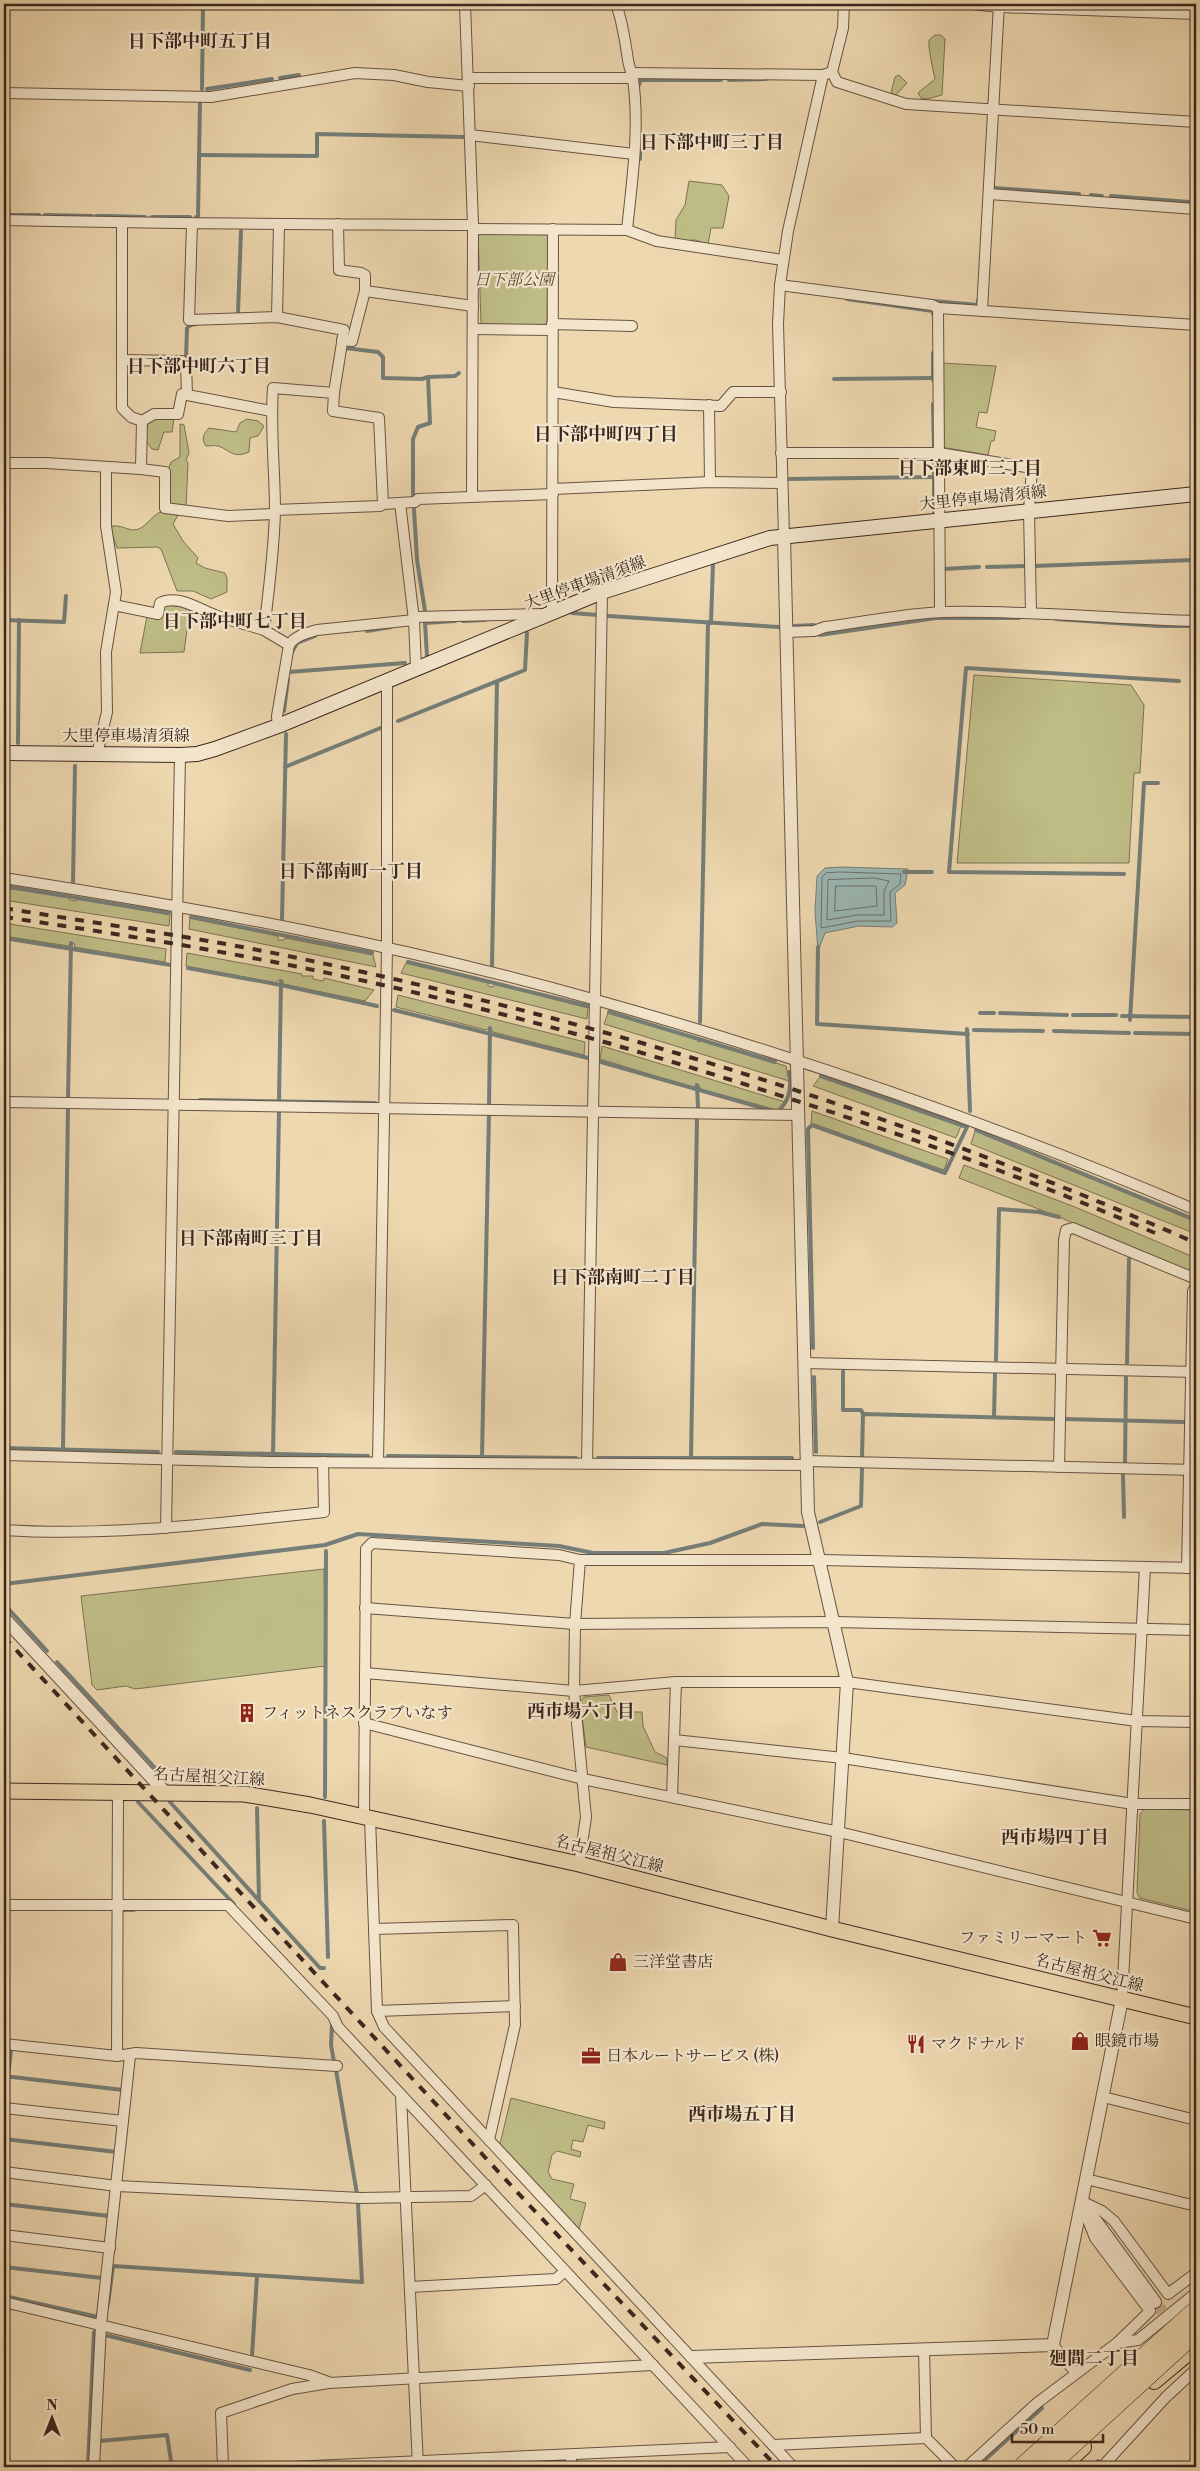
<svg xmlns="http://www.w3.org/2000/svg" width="1200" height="2471" font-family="'Libre Bodoni','Noto Serif JP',serif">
<rect width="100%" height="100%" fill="#eed8b0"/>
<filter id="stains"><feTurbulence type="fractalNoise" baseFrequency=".004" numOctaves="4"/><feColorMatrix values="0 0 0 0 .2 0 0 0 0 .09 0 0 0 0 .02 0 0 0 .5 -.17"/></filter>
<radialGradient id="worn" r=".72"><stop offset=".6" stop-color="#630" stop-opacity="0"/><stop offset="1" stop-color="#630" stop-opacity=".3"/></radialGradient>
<g fill="#bfbd87" stroke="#7d7253">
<path d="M935,35H941L945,39L942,95L927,99L921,98L918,93L935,79C933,70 928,47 929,40Z"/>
<polygon points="899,75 907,83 896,95 891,93 895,77"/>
<polygon points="689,181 722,185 729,196 723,228 711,228 708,244 695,240 678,241 675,239 676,220 685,205"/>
<polygon points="478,232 546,234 548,237 547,323 542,327 481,324"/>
<polygon points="941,363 996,366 987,413 979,412 976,427 996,431 994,441 991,441 988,455 941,447"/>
<polygon points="155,418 174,418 172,432 164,432 158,450 152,449 145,440 146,426"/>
<path d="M247,419L258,421L264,426L258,436L250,438L249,452C233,459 230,450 218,446C215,445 210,446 206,446C201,439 203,434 209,428L236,432L240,423Z"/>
<polygon points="180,424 184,425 189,453 186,460 188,463 186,508 171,506 169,503 169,467 171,462 180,457"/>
<path d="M160,512L178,515L173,524L183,541L198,558L196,563L205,568L225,573L227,578V592L211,599L193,591H177L161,549L157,547L117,548L111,531L112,526C120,525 126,529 133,530C145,530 150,517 160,512Z"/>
<polygon points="167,605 190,608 184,652 140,653 147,616"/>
<polygon points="974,675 1131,685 1144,705 1140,773 1134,773 1129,863 957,863"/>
<polygon points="4,888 70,897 69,900 76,901 77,898 170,915 169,926 4,900"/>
<polygon points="190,918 278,936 278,940 284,940 285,938 373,955 376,967 189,929"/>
<polygon points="4,923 166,949 165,962 74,947 75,944 70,943 69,946 4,936"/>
<polygon points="187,953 302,974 302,976 313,976 313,979 323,981 324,978 374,990 365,1001 283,984 283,981 278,980 276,983 186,966"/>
<polygon points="406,963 488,982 488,986 493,987 495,984 588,1008 587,1019 401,973"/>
<polygon points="398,995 585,1042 584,1055 493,1032 490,1028 486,1030 396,1007"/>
<polygon points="608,1013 698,1039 698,1042 703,1041 786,1066 789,1081 604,1024"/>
<polygon points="602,1046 785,1102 777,1110 700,1089 699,1085 696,1084 694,1088 600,1059"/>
<polygon points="820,1077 961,1126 956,1138 813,1086"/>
<polygon points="812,1111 948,1159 944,1170 811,1123"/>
<polygon points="975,1131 1196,1222 1196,1234 971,1144"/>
<polygon points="964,1165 1075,1207 1196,1258 1196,1275 1059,1217 959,1178"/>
<polygon points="324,1569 325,1666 135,1689 126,1686 97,1690 92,1685 81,1596"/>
<polygon points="609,1695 617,1712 642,1712 643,1726 655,1752 667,1758 667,1765 586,1747 580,1702 584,1697"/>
<polygon points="1144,1809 1196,1810 1196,1912 1140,1898 1137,1893 1140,1814"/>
<polygon points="511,2098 605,2122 604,2129 588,2125 583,2142 573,2140 571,2149 581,2152 580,2157 557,2151 552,2155 548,2172 552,2179 574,2184 570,2199 586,2203 579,2229 500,2144"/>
<polygon points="562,2460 565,2467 428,2467 429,2466"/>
</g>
<polygon fill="#9bb8b4" stroke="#757e78" points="841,867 908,869 905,885 895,893 897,923 892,927 859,926 825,933 818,951 815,911 817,876 825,868"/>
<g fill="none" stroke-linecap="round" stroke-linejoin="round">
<g stroke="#6b706a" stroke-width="1">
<polygon points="841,872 901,874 900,884 890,892 891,921 858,921 821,928 822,877 826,873"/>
<polygon points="874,878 889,881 884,891 884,915 857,915 827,920 828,880"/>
<polygon points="836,886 876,886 877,906 835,911"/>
</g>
<g stroke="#757e78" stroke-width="4">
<polyline points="280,78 299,75"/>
<polyline points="729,80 766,79"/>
<polyline points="638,87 641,80 721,80"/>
<polyline points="202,89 203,4"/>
<polyline points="207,89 272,79"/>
<polyline points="199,155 317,156 317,134 465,137"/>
<polyline points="640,159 640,149"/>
<polyline points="994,188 1079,194"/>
<polyline points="1091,195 1102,196"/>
<polyline points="1111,196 1189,202"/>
<polyline points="4,215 39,215"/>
<polyline points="45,215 92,216"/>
<polyline points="96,216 107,216"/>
<polyline points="109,216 145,217"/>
<polyline points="152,217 190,217"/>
<polyline points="196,217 198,217 200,102"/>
<polyline points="847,299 933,311 933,314"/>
<polyline points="933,301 978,305 978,300"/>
<polyline points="238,313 241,231"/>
<polyline points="345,348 378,352 383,357 383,378 422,379 428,377"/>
<polyline points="933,353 933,380"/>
<polyline points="186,359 187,328 191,325 196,324"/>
<polyline points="834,379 933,378"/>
<polyline points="933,404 934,449"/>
<polyline points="934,456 934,512"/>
<polyline points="787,479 934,477"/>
<polyline points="413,497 413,439 418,427 430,423 428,377 455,376 459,373"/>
<polyline points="414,509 417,560 425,611"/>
<polyline points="1034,566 1193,560"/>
<polyline points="987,567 1026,566"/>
<polyline points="944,569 979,567"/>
<polyline points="572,613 598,615"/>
<polyline points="608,616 779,627"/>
<polyline points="1056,619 1159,626 1189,626"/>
<polyline points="4,620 64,622 66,596"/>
<polyline points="463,621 485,620"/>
<polyline points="711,623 713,564"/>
<polyline points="794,626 814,625"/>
<polyline points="367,631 391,627"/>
<polyline points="820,635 936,618 1019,618"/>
<polyline points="292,652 297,643 315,636"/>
<polyline points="427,656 425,623 455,621"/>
<polyline points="289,672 405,663"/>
<polyline points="284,711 288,679"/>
<polyline points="398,721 525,670 527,633"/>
<polyline points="18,743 19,620"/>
<polyline points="285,767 383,727"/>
<polyline points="904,872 932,872"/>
<polyline points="1124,874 949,872 966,668 1179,681"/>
<polyline points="73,882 75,766"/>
<polyline points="4,886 169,913"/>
<polyline points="191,917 372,953"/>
<polyline points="282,919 286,734"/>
<polyline points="4,938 171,965"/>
<polyline points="818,947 817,1024 968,1034"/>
<polyline points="408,962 588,1006"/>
<polyline points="492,966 497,682"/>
<polyline points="188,968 281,985 377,1006"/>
<polyline points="394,1010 588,1058"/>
<polyline points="609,1012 775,1062"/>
<polyline points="980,1013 994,1013"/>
<polyline points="1000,1013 1067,1015"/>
<polyline points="1073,1015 1116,1015"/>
<polyline points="1122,1016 1196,1017"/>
<polyline points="1130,1020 1144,783 1158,783"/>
<polyline points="700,1022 708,622"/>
<polyline points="967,1029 970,1111"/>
<polyline points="974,1030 1043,1031"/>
<polyline points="1054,1031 1129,1033"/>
<polyline points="1135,1033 1195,1034"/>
<polyline points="601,1062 770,1110"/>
<polyline points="697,1085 698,1108"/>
<polyline points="68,1098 71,943"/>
<polyline points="200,1100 375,1103"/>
<polyline points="279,1101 281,981"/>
<polyline points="489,1106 490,1028"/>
<path d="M777,1112C789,1103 792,1087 789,1072"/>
<polyline points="976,1130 1196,1220"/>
<polyline points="813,1348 808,1129 812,1125 945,1173 967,1127 821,1076"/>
<polyline points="996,1360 999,1209 1039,1212 1059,1217"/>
<polyline points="1127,1363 1129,1259"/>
<polyline points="843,1371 843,1410 861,1410 863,1414"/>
<polyline points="814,1377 816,1452"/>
<polyline points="994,1417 995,1374"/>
<polyline points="1064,1419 1184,1422"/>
<polyline points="4,1448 158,1452"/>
<polyline points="63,1449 68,1106"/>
<polyline points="176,1452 368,1456"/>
<polyline points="273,1455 279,1110"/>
<polyline points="388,1456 576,1458"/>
<polyline points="482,1457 489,1113"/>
<polyline points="862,1457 863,1414 1054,1419"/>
<polyline points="598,1458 792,1458"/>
<polyline points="691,1458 697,1118"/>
<polyline points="1125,1464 1126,1377"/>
<polyline points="1123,1474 1124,1517"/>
<polyline points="820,1522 861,1506 862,1468"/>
<polyline points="4,1584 325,1545 358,1534 559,1546 593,1553 664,1553 710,1543 762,1524 803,1526"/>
<polyline points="4,1604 47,1651"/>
<polyline points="57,1662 156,1769"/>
<polyline points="325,1797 326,1551"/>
<polyline points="138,1802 234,1904"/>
<polyline points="170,1802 320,1968 324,1968"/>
<polyline points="257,1808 259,1900"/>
<polyline points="324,1821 328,1957"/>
<polyline points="121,1912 121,1910 134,1910"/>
<polyline points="332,2025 331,2045 334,2062"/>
<polyline points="336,2070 357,2194"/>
<polyline points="4,2076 123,2090"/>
<polyline points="5,2103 11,2050"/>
<polyline points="4,2116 4,2114"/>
<polyline points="4,2139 117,2152"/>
<polyline points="4,2204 109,2216"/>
<polyline points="4,2267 102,2278"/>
<polyline points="4,2296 98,2317"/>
<polyline points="108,2304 113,2266 362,2282 358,2203"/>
<polyline points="105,2335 250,2370"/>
<polyline points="252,2356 257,2276"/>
<polyline points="99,2441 167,2435 172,2467"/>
<polyline points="88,2467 94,2332"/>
<polyline points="977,2467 1042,2408"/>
<polyline points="1092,2467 1098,2461"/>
</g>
<polyline stroke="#cab593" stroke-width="12" stroke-dasharray="12 6" stroke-linecap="butt" points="1155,2302 1173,2326"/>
<g stroke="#685343" stroke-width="12">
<g id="minor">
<polyline points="465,4 473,225 472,496"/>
<path d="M616,4C623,23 625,41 628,60C629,67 632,73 633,79C640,129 632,180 627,230"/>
<polyline points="844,4 843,28 832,72 837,82 906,104 1196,122"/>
<polyline points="972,4 999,7 1196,14"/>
<polyline points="631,73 823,75 829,73"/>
<polyline points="468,78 633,78"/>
<polyline points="4,93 211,97 355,73 394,75 428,82 469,86"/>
<polyline points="470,135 634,154"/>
<polyline points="989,194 1196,209"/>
<path d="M4,220C160,224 317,224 473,225"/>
<polyline points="122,223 122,408 131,417 142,421"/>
<polyline points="192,224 189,320 277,317 344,330 334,393"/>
<polyline points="338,224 339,270 361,273 365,275 365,291 352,341 342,340"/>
<polyline points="473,229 627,230 657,241 783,260"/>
<polyline points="780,285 932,305 938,308 1196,325"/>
<polyline points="365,291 473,306"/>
<polyline points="938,308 940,612"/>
<polyline points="982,311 999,4"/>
<polyline points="277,317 279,225"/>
<polyline points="552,324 632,326"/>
<polyline points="473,329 552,330"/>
<polyline points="122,360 182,361 186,364 187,395"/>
<polyline points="553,392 614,402 721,406 733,392 781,392"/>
<polyline points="709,405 710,482"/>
<polyline points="781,453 939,453 1032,468 1029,511 1031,612"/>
<polyline points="4,463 46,463 141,469 142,421 154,414 178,414 182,394 271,411"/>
<polyline points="141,469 165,472 165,508 228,516 274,514"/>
<polyline points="553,489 710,482 782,483"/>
<polyline points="400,503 414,620 416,668"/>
<polyline points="275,510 380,506 383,504"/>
<polyline points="784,536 778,324 780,285 788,231 823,75"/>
<path d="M114,605L158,614L160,603C177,594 199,609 215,615C231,621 248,625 264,630"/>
<polyline points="552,612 553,229"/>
<polyline points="414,617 543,614"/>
<path d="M787,632L814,631L825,627C863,622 903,614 942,612C1027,610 1111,619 1196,621"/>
<path d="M289,645C295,636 306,633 317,630L414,620"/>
<path d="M278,726L277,716L289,645L264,630C269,590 274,551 275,511C275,470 270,429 273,388L334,393L333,411L379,418L383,504L415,502L418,499L553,494"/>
<polyline points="97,754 107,712 106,652 116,592 106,526 106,467"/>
<path d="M4,878C203,909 402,945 596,1000C801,1057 1001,1127 1196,1210"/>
<polyline points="4,1102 799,1115"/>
<polyline points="805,1363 1196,1372"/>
<polyline points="4,1455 269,1462 807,1465"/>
<polyline points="807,1461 1196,1470"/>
<polyline points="378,1462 387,948 387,681"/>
<polyline points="587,1463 602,592"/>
<polyline points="1059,1467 1064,1240 1066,1230 1073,1228 1196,1279"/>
<polyline points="166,1528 180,755"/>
<path d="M4,1530C110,1537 218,1523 324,1512L323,1462"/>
<polyline points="1187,1568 1193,1291 1196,1286"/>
<polyline points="365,1608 575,1624 835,1622 1196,1630"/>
<polyline points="365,1673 574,1691 676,1682 847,1682 1137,1721 1196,1722"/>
<polyline points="364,1723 583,1779 839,1832 1196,1919"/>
<polyline points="674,1740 843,1758 1133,1804 1196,1804"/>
<polyline points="672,1797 676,1682"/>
<polyline points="364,1817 366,1549 372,1543 559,1555 580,1560 821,1560 1196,1568"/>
<polyline points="370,1818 377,2011 384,2027 793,2467"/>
<polyline points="579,1864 586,1817 574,1691 575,1624 580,1560"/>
<polyline points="4,1905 228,1905 333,2016 338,2027 748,2467"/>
<polyline points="374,1929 513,1925 515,2025 489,2140"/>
<polyline points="1122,1999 1145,1567"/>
<polyline points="377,2011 515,2006"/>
<polyline points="4,2044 117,2056 136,2053 337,2066"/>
<polyline points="117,2056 118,1791"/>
<polyline points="401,2095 418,2467"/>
<polyline points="1103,2097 1196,2120"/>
<polyline points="4,2108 123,2121"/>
<polyline points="4,2172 117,2186 361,2198 471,2196 486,2185"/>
<polyline points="1086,2179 1196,2206"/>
<polyline points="1083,2202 1102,2211 1114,2221 1168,2294 1196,2273"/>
<polyline points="4,2235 110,2248"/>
<polyline points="410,2287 556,2279 565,2271"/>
<polyline points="4,2302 309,2375 328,2382"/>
<polyline points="1117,2343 1138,2340 1196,2293"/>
<polyline points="1053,2345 1076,2373"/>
<polyline points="924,2349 926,2438 955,2467"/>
<polyline points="773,2445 926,2438"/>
<polyline points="571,2455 571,2467"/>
<polyline points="94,2467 101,2325 130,2056"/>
<polyline points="223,2467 221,2413 292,2389 329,2383 653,2365"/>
<polyline points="291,2467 730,2447"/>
<polyline points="967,2467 1037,2403 1117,2343 1150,2311 1095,2238 1084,2210"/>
<polyline points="1102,2467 1166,2397 1193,2372 1196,2377"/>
</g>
</g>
<g stroke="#685343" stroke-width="14">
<g id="tertiary">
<polyline points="784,536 808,1512 847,1682 832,1929"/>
<polyline points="4,1618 164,1791"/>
<polyline points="1082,2202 1155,2302"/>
<polyline points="692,2357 1053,2345 1122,1999"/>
</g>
</g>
<g stroke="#3b271f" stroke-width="16">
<polyline id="secondary" points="4,753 180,755 197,754 215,749 278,726 602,592 770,538 1196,494"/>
</g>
<g stroke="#3b271f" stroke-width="17">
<polyline id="primary" points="4,1791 244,1794 310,1805 579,1864 832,1929 1196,2017"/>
</g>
<g stroke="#3b271f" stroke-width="18">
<g id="trunk">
<polyline points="1154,2381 1196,2346"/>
<polyline points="1061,2467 1083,2447"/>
</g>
</g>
<use href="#minor" stroke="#f4e6cc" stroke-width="10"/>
<use href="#tertiary" stroke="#f4e6cc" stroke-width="12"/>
<use href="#secondary" stroke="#f4e6cc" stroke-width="14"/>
<use href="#primary" stroke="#eed8b0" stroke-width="15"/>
<use href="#trunk" stroke="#eed8b0" stroke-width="16"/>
<g stroke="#3b271f" stroke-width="4" stroke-dasharray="9 9" stroke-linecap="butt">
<path d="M4,908C100,924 197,937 293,957C603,1021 907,1116 1196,1243"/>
<path d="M4,917C99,931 194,946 289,965C459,999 628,1046 794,1100C916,1139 1037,1182 1155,1233"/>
<polyline points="4,1637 531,2207 777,2467"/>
</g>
<g stroke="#3b271f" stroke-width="19" stroke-linecap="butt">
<g id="motorway-bridge">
<polyline points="1022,2467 1196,2310"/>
<polyline points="1048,2467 1196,2332"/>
</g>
</g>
<use href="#motorway-bridge" stroke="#eed8b0" stroke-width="18"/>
</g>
<defs>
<g id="building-bare" transform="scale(1.5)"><path d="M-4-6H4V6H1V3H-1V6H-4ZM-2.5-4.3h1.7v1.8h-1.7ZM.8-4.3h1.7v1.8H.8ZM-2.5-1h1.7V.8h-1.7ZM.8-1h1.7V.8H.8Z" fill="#8f2418" stroke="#f4e6cc" stroke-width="2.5" paint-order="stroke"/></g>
<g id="supermarket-bare" transform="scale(1.5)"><path d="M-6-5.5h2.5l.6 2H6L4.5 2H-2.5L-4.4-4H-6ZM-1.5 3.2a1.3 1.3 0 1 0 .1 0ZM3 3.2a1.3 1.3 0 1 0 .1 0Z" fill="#8f2418" stroke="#f4e6cc" stroke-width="2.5" paint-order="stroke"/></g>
<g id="shop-bare" transform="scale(1.5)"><path d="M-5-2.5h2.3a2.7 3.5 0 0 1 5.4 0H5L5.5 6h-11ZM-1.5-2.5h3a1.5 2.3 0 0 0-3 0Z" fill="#8f2418" stroke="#f4e6cc" stroke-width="2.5" paint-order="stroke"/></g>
<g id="restaurant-bare" transform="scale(1.5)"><path d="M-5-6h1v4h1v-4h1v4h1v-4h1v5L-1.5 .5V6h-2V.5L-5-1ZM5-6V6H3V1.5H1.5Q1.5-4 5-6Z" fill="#8f2418" stroke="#f4e6cc" stroke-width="2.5" paint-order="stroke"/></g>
<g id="office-bare" transform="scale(1.5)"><path d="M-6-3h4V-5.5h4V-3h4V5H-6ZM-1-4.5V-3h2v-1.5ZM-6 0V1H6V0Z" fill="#8f2418" stroke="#f4e6cc" stroke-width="2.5" paint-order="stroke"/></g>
</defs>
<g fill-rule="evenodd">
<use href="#building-bare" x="247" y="1713"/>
<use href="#supermarket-bare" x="1102" y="1938"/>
<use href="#shop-bare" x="618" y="1962"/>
<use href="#shop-bare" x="1080" y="2041"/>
<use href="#restaurant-bare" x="916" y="2044"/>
<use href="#office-bare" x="591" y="2056"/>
</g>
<g text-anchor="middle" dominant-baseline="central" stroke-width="4.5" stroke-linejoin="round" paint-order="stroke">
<g font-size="16" font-style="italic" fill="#5c4c39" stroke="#f4e6cc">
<text x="514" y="280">日下部公園</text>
</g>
<g font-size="16" fill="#3b271f" stroke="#f4e6cc">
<text transform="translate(983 498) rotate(-6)">大里停車場清須線</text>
<text transform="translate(585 583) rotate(-20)">大里停車場清須線</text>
<text x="126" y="736">大里停車場清須線</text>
<text transform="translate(209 1777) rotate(3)">名古屋祖父江線</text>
<text transform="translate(609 1854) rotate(14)">名古屋祖父江線</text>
<text transform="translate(1089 1973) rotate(14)">名古屋祖父江線</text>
</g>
<g font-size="16" fill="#3b271f" stroke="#f4e6cc" text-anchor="start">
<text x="262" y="1713">フィットネスクラブいなす</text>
<text x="1087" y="1938" text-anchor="end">ファミリーマート</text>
<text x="633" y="1962">三洋堂書店</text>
<text x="1095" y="2041">眼鏡市場</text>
<text x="931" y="2044">マクドナルド</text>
<text x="606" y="2056">日本ルートサービス (株)</text>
</g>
<g font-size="18" font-weight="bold" fill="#3b271f" stroke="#f4e6cc">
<text x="200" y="41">日下部中町五丁目</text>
<text x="712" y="142">日下部中町三丁目</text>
<text x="199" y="366">日下部中町六丁目</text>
<text x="606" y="434">日下部中町四丁目</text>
<text x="970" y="468">日下部東町三丁目</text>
<text x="235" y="621">日下部中町七丁目</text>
<text x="351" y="871">日下部南町一丁目</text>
<text x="251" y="1238">日下部南町三丁目</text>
<text x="623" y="1277">日下部南町二丁目</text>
<text x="581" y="1711">西市場六丁目</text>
<text x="1055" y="1837">西市場四丁目</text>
<text x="742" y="2114">西市場五丁目</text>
<text x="1094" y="2358">廻間二丁目</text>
</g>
</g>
<rect width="1200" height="2471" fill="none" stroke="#eed8b0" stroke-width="20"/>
<rect x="5" y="5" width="1190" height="2461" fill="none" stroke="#3b271f" stroke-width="2.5"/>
<rect x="10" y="10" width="1180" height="2451" fill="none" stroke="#3b271f"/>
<g transform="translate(52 2418)" stroke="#f4e6cc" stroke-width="4" paint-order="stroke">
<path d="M0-4L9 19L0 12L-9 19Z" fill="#3b271f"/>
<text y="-8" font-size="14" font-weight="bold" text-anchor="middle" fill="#3b271f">N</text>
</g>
<path d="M1012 2434v8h91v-8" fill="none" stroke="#3b271f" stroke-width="2.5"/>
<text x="1020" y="2434" font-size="15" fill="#3b271f" stroke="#f4e6cc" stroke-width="4" paint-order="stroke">50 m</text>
<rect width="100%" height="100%" filter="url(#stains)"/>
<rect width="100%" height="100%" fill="url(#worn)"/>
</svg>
